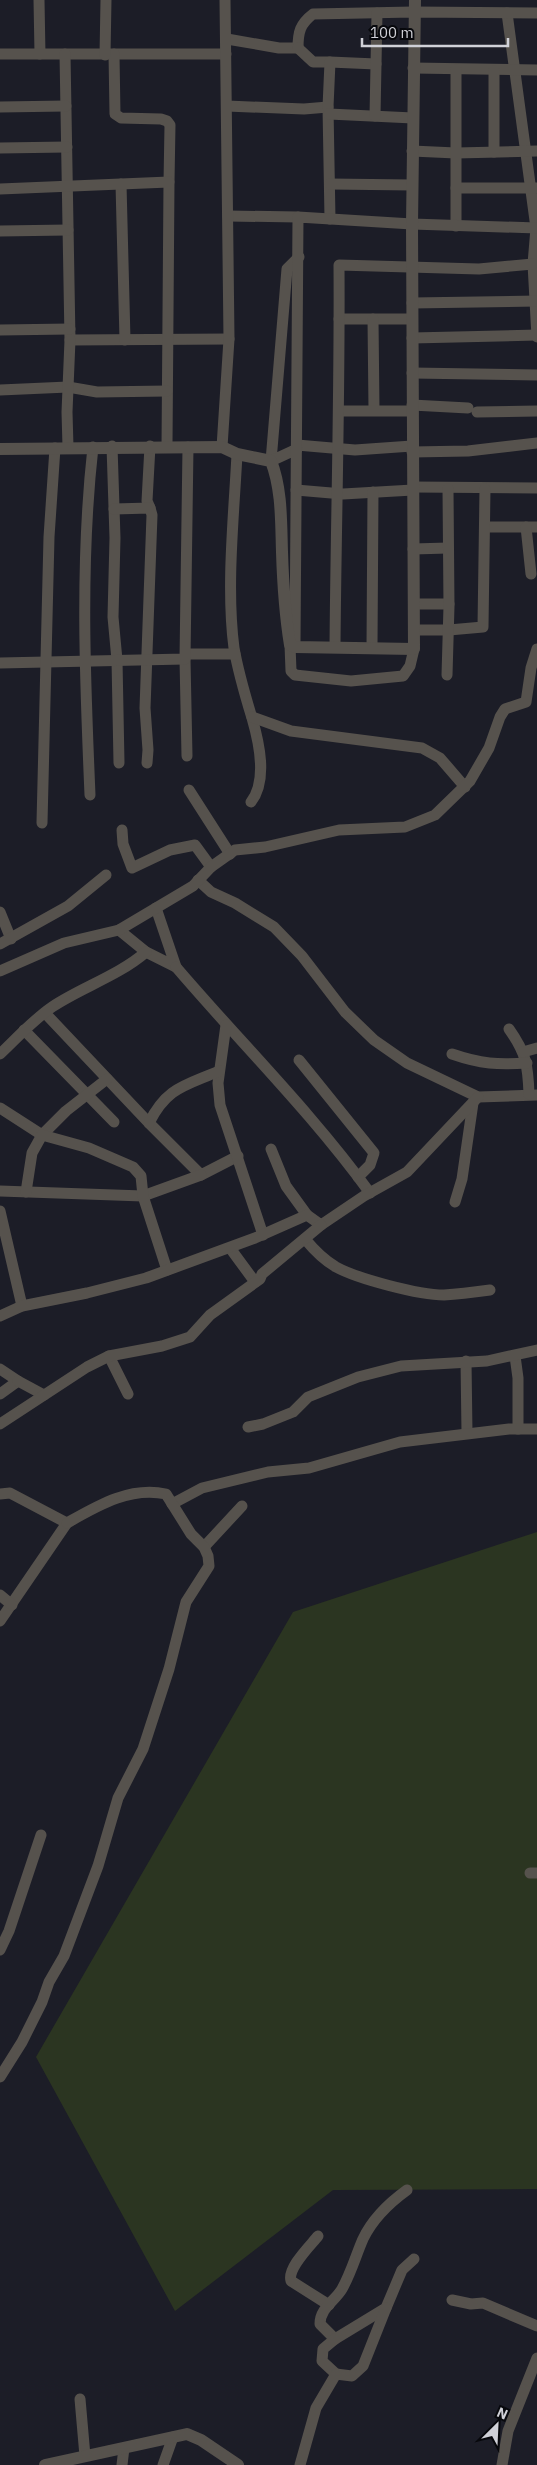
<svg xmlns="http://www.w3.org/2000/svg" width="537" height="2465" font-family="'IBM Plex Sans',sans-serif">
<rect width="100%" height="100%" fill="#1c1d27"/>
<polygon fill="#2b3521" points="537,1532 537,2189 333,2190 175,2311 36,2057 293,1612"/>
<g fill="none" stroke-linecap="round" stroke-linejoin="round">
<g stroke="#56524d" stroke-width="11">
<polyline points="39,0 40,54"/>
<polyline points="507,13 536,228 533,264 537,337"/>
<path d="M227,39L279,48H298C298,32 300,24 313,14L413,12L537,13"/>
<polyline points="298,48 313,62 330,62"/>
<polyline points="0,54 226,54"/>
<polyline points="65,54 70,340 229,339"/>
<polyline points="114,54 115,114 121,118 161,119 167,121 170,125 169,182"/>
<polyline points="105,55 106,0"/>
<polyline points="413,68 537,70"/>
<polyline points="227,106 304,109 328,107 330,219"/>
<polyline points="0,107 66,106"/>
<polyline points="328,107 330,62 376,64"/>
<polyline points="329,114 413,118"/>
<polyline points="375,116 377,13"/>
<polyline points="0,148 67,147"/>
<polyline points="412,151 456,153 537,151"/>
<polyline points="494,152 494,71"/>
<polyline points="121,184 125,340"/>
<polyline points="330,184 412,185"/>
<polyline points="456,188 537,188"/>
<polyline points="0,189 169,182 167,446"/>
<polyline points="228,216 298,217"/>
<polyline points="456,226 456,70"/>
<polyline points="0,231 68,230"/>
<polyline points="412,303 537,301"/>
<polyline points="339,319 412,319"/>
<polyline points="373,319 374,410"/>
<polyline points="0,330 70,329"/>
<polyline points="412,338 537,335"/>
<polyline points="412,373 537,375"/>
<polyline points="0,390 68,387 97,392 167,391"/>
<polyline points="412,405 468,408"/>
<polyline points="340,411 412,411"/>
<polyline points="477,412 537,411"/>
<polyline points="297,445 355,450 412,446"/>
<polyline points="112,446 115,538 113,617 117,660 119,763"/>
<polyline points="68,447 67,412 70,340"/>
<polyline points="222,447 229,339 225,0"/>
<polyline points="412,452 468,451 537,443"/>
<path d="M237,454C234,515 226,587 234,648C238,671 245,695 252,718C259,742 268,780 251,802"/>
<polyline points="271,461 287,269 299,257"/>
<polyline points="271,461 297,449"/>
<polyline points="413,487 537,488"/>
<polyline points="296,490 343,494 413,490"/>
<polyline points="150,508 147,501 150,446"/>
<polyline points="114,509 150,508 152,515 145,708 148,750 147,763"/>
<polyline points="485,527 537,527"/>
<polyline points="526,527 531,574"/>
<polyline points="413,549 448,548"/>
<polyline points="414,604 449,604"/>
<polyline points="414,630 449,630 483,627 485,489"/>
<polyline points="290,645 291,671 295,675 351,681 403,676 410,666 414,649"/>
<polyline points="295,647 298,217 412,224 537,228"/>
<path d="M335,647C336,520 340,393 339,265L479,269L533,264"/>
<polyline points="372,648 373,492"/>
<polyline points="186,654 235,654"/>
<polyline points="185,659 187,756"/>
<polyline points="0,663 185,659 188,447"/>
<polyline points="447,675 449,606 448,489"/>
<polyline points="252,717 291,731 422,748 440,758 465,787"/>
<polyline points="189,790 230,854"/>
<path d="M90,795C85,679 80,563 93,447"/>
<polyline points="42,823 49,537 55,448"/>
<polyline points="122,830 123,844 132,868 170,850 195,845 211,867"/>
<polyline points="198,880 211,892 235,903 274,927 302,956 345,1012 374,1040 407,1063 478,1097 537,1095"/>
<polyline points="0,912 11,939"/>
<polyline points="119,930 146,952 176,967 156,908"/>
<polyline points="0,944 68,906 106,875"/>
<path d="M176,967C240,1042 312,1113 370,1193"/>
<polyline points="0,971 64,943 119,930 193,886 211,867 235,850 265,847 339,830 405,827 435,815 470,781 489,748 500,717 505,709 526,702 531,668 537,649"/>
<polyline points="45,1013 149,1123 201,1175 238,1156"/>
<polyline points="226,1025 218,1083 220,1105 263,1235"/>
<path d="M509,1029C526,1053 528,1065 529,1094"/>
<polyline points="24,1030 114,1122"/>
<polyline points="523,1052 537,1048"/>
<path d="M0,1054C17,1038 33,1020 52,1007C82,987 118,976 146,952"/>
<path d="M452,1054C481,1064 498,1065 527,1063"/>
<polyline points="299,1060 374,1153 370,1165 358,1177"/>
<polyline points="0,1108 42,1135 66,1111 107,1079"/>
<path d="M149,1123C167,1087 185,1086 219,1071"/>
<polyline points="271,1149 286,1186 307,1215"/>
<polyline points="0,1191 143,1196 201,1175"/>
<polyline points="26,1192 32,1153 42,1135 89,1148 133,1167 141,1176 143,1196 167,1270"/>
<polyline points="455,1202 462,1179 473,1103"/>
<polyline points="0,1211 22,1306"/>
<path d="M305,1239C314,1250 324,1260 336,1267C358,1279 419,1295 444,1295C459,1294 475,1292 490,1290"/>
<polyline points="230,1248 255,1282"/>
<polyline points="0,1316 22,1306 87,1293 146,1278 255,1238 307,1215 321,1225 364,1196 407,1172 478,1097"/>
<polyline points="109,1356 128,1394"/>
<polyline points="515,1356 518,1378 518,1429"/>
<polyline points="466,1361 467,1433"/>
<polyline points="0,1369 18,1381 0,1394"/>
<polyline points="18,1381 44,1395"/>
<polyline points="0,1424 87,1367 109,1356 162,1346 190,1337 210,1315 260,1279 262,1274 321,1225"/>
<polyline points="248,1427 263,1424 293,1412 308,1397 358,1377 401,1366 487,1361 537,1350"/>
<polyline points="0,1494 10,1493 67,1523 0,1621"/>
<polyline points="172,1504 202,1488 268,1472 309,1468 400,1442 509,1429 537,1429"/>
<polyline points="204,1547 242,1506"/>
<polyline points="0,1595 12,1605"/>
<polyline points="530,1873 537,1873"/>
<polyline points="0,1950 9,1931 41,1835"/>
<path d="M0,2077L22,2042L42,2002L49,1982L64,1956L98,1866L118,1798L143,1749L169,1669L186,1602L209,1566L208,1556L204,1547L191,1534L166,1494C130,1486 97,1506 67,1523"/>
<path d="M318,2236C310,2246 287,2268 291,2281L329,2305"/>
<polyline points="452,2300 471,2304 483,2303 537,2326"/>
<path d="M335,2339L320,2324C320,2308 335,2301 342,2289C351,2273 356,2255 363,2239C373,2218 389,2203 407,2190"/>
<polyline points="336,2374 322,2361 323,2349 335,2339 386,2308 402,2270 414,2259"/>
<polyline points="80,2399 85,2456"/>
<polyline points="122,2465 124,2448"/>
<polyline points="163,2465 173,2437"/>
<polyline points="300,2465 316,2408 336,2374 352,2376 363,2366 386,2308"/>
<polyline points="502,2465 508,2431 537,2358"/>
</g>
<g stroke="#56524d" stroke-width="12">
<path d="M0,449L222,447L237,454L271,461C282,489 281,522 282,552C283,584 285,614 290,645L295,647L414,649L412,224L415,0"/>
<polyline points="45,2465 187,2434 201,2440 238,2465"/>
</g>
</g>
<g transform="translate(497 2425) rotate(24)" stroke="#07080c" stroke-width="4" paint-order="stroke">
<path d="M0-4L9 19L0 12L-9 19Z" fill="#d0d1d8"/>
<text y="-8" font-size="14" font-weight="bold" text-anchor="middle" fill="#d0d1d8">N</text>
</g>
<path d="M362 38v8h146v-8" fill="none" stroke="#d0d1d8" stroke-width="2.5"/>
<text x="370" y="38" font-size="15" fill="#d0d1d8" stroke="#07080c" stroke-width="4" paint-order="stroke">100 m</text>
</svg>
